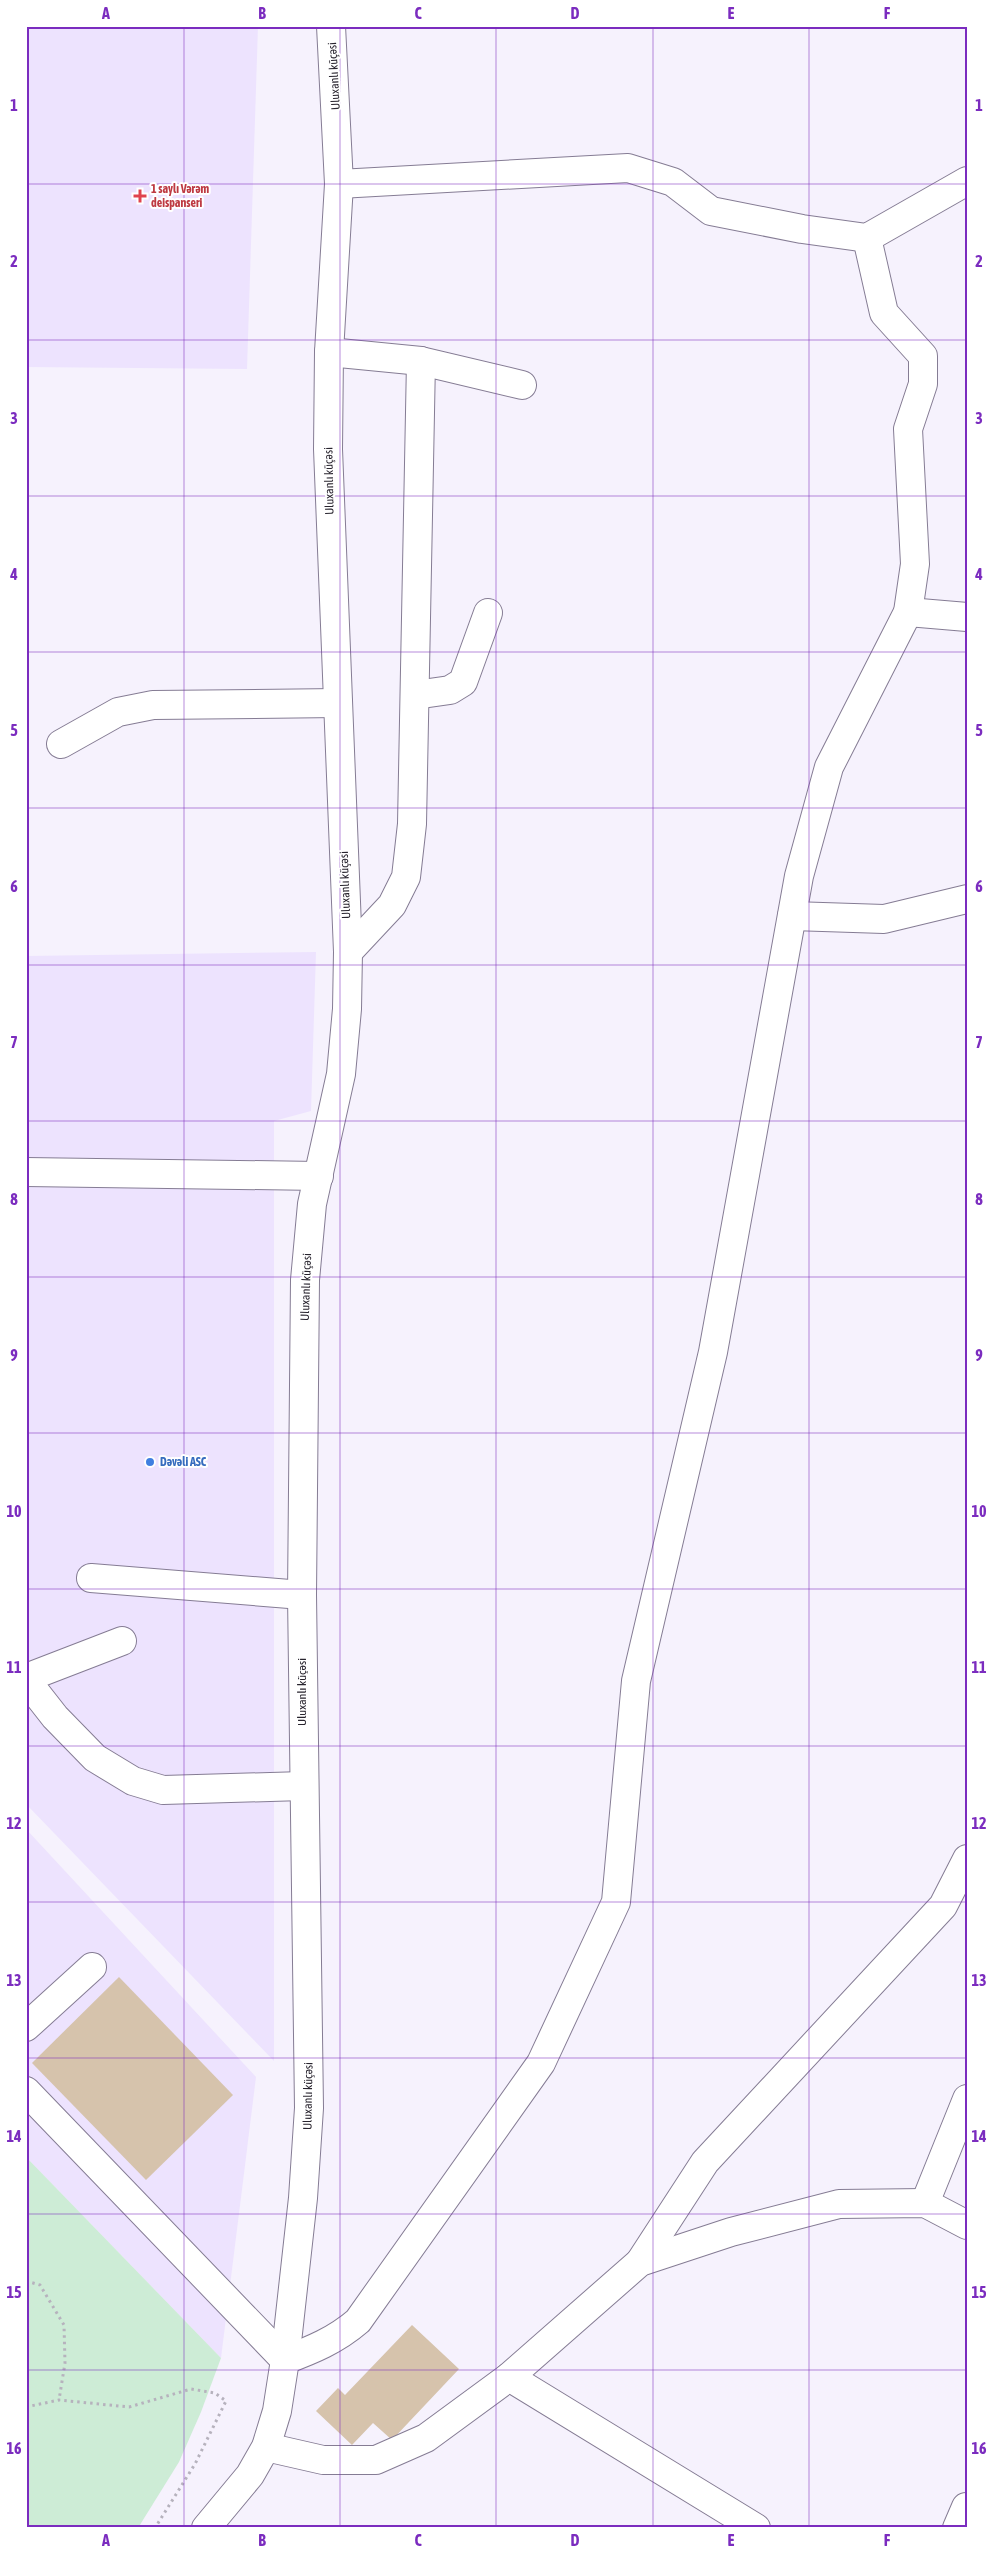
<svg xmlns="http://www.w3.org/2000/svg" width="993" height="2554" font-family="'Asap Condensed',sans-serif">
<rect width="100%" height="100%" fill="#f6f2fd"/>
<g fill="#ede3fe">
<polygon points="26,26 258,26 247,369 26,367"/>
<polygon points="316,952 311,1111 274,1121 274,2061 26,1804 26,956"/>
<polygon points="26,1829 256,2077 221,2358 26,2157"/>
</g>
<polygon fill="#cdecd6" points="26,2157 221,2358 201,2412 179,2462 138,2528 26,2528"/>
<g fill="#d6c3ac">
<polygon points="119,1977 233,2095 146,2180 32,2063"/>
<polygon points="412,2325 459,2369 392,2440 373,2423 352,2445 316,2411 338,2388 345,2395"/>
</g>
<g fill="none" stroke-linecap="round" stroke-linejoin="round">
<g stroke="#857c94" stroke-width="30">
<g id="minor">
<polyline points="339,184 628,168 673,182 711,211 802,229 867,238 967,181"/>
<polyline points="329,352 421,361 522,385"/>
<polyline points="908,612 967,617"/>
<polyline points="415,695 450,690 463,682 488,613"/>
<polyline points="61,744 118,712 153,705 338,703"/>
<polyline points="792,916 884,919 967,899"/>
<polyline points="348,952 392,905 406,877 412,824 421,361"/>
<polyline points="26,1172 319,1176"/>
<polyline points="91,1578 302,1595"/>
<polyline points="26,1678 122,1641"/>
<polyline points="26,1680 55,1717 95,1758 133,1781 163,1790 303,1786"/>
<polyline points="26,2027 92,1967"/>
<path d="M26,2091L285,2360C312,2350 336,2340 358,2321L541,2063L616,1902L636,1681L713,1352L799,876L829,767L908,612L915,564L908,429L923,384V356L884,313L867,238"/>
<polyline points="925,2203 967,2099"/>
<polyline points="640,2262 705,2162 943,1906 967,1859"/>
<polyline points="509,2377 756,2528"/>
<polyline points="266,2447 323,2460 376,2460 426,2438 509,2377 640,2262 731,2232 839,2204 925,2203 967,2225"/>
<polyline points="206,2528 250,2475 266,2447 277,2411 285,2360 303,2198 309,2108 302,1595 305,1280 312,1204 341,1074 347,1009 348,952 328,449 329,352 339,184 331,26"/>
<polyline points="957,2528 966,2507"/>
</g>
</g>
<g stroke="#b6b2bd" stroke-width="3" stroke-dasharray="2.5 4" stroke-linecap="butt">
<polyline points="26,2281 40,2285 64,2325 65,2363 59,2400"/>
<polyline points="26,2407 59,2400 129,2407 191,2389 215,2393 226,2401 195,2464 155,2528"/>
</g>
<use href="#minor" stroke="#fff" stroke-width="28"/>
</g>
<path fill="none" stroke="#7b2cbf" stroke-width="1" stroke-opacity="0.55" d="M184,26V2528M340,26V2528M496,26V2528M653,26V2528M809,26V2528M26,184H967M26,340H967M26,496H967M26,652H967M26,808H967M26,965H967M26,1121H967M26,1277H967M26,1433H967M26,1589H967M26,1746H967M26,1902H967M26,2058H967M26,2214H967M26,2370H967"/>
<path fill="#e0444e" stroke="#fff" stroke-width="2" d="M137.5 188.5h5v5h5v5h-5v5h-5v-5h-5v-5h5z"/>
<circle fill="#3f7fe0" stroke="#fff" stroke-width="2" cx="150" cy="1462" r="5"/>
<g text-anchor="middle" dominant-baseline="central" stroke-width="4" stroke-linejoin="round" paint-order="stroke">
<g font-size="12" fill="#28242e" stroke="#fff">
<text transform="translate(334 76) rotate(-93)">Uluxanlı küçəsi</text>
<text transform="translate(329 481) rotate(-91)">Uluxanlı küçəsi</text>
<text transform="translate(345 885) rotate(-92)">Uluxanlı küçəsi</text>
<text transform="translate(306 1287) rotate(-88)">Uluxanlı küçəsi</text>
<text transform="translate(302 1692) rotate(-90)">Uluxanlı küçəsi</text>
<text transform="translate(308 2096) rotate(-89)">Uluxanlı küçəsi</text>
</g>
<g font-size="12" font-weight="bold" fill="#be3a42" stroke="#fff" text-anchor="start">
<text x="151" y="189">1 saylı Vərəm<tspan x="151" dy="14">deispanseri</tspan></text>
</g>
<g font-size="12" font-weight="bold" fill="#366cbe" stroke="#fff" text-anchor="start">
<text x="160" y="1462">Dəvəli ASC</text>
</g>
</g>
<rect width="993" height="2554" fill="none" stroke="#ffffff" stroke-width="55"/>
<rect x="28" y="28" width="938" height="2498" fill="none" stroke="#7b2cbf" stroke-width="2"/>
<g font-size="16" text-anchor="middle" font-weight="bold" fill="#7b2cbf">
<text x="106" y="19">A</text>
<text x="262" y="19">B</text>
<text x="418" y="19">C</text>
<text x="575" y="19">D</text>
<text x="731" y="19">E</text>
<text x="887" y="19">F</text>
<text x="14" y="111">1</text>
<text x="979" y="111">1</text>
<text x="14" y="267">2</text>
<text x="979" y="267">2</text>
<text x="14" y="424">3</text>
<text x="979" y="424">3</text>
<text x="14" y="580">4</text>
<text x="979" y="580">4</text>
<text x="14" y="736">5</text>
<text x="979" y="736">5</text>
<text x="14" y="892">6</text>
<text x="979" y="892">6</text>
<text x="14" y="1048">7</text>
<text x="979" y="1048">7</text>
<text x="14" y="1205">8</text>
<text x="979" y="1205">8</text>
<text x="14" y="1361">9</text>
<text x="979" y="1361">9</text>
<text x="14" y="1517">10</text>
<text x="979" y="1517">10</text>
<text x="14" y="1673">11</text>
<text x="979" y="1673">11</text>
<text x="14" y="1829">12</text>
<text x="979" y="1829">12</text>
<text x="14" y="1986">13</text>
<text x="979" y="1986">13</text>
<text x="14" y="2142">14</text>
<text x="979" y="2142">14</text>
<text x="14" y="2298">15</text>
<text x="979" y="2298">15</text>
<text x="14" y="2454">16</text>
<text x="979" y="2454">16</text>
<text x="106" y="2546">A</text>
<text x="262" y="2546">B</text>
<text x="418" y="2546">C</text>
<text x="575" y="2546">D</text>
<text x="731" y="2546">E</text>
<text x="887" y="2546">F</text>
</g>
</svg>
